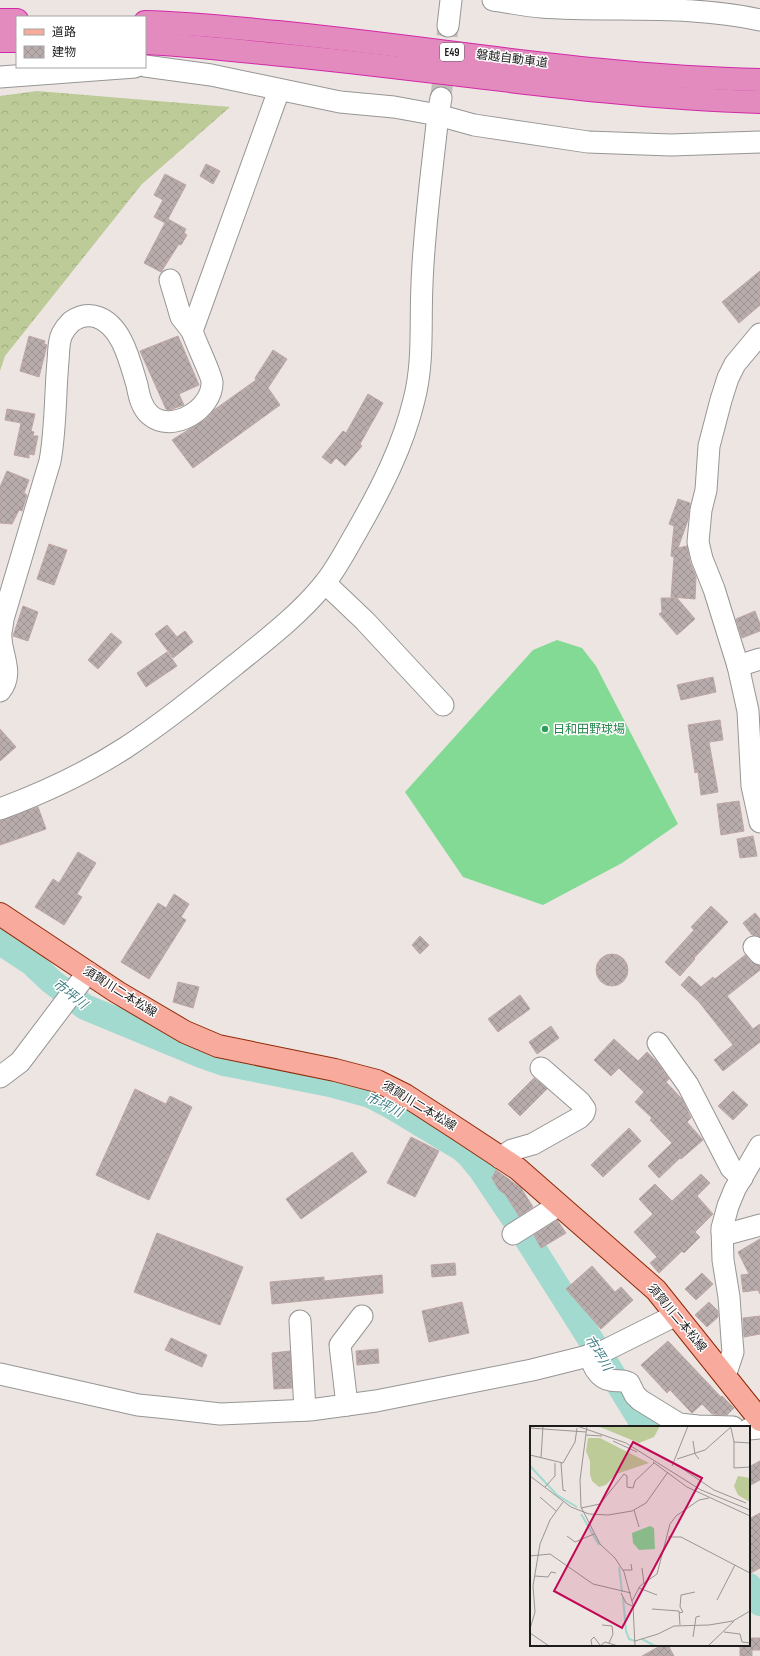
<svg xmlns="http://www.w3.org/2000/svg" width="760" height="1656" font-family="'Sofia Sans Condensed','Noto Sans JP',sans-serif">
<defs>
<pattern id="forest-crowns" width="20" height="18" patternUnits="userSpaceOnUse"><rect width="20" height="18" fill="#bccb98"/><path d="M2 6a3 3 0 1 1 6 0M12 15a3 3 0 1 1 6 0" fill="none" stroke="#a1ae82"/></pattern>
<pattern id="building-cross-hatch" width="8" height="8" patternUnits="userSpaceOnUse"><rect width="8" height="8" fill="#b9acac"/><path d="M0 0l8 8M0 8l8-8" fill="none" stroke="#9e9393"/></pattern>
</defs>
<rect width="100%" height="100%" fill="#ede5e2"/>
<polygon fill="url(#forest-crowns)" points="37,91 230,107 142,184 5,356 0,371 0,96"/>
<polygon fill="#82da94" points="557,640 582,648 596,666 678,824 622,863 543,905 463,877 405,792 533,650"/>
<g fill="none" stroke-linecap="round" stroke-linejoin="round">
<g stroke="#a3dad0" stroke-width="26">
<polyline points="0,942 32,963 51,981 85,1007 201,1055 224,1063 330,1084 370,1095 393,1107 461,1148 469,1155 480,1168 517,1223 608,1367 645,1427"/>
<polyline points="749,1586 760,1603"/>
</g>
</g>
<g fill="url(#building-cross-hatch)" stroke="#bea6a5">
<polygon points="206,164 220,171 213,184 200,176"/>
<polygon points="165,174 186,185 168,219 186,229 184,233 187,235 181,245 179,244 161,272 144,263 165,223 154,217 163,200 154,195"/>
<polygon points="760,271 760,305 739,323 722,302"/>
<polygon points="29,336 45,341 44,344 47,345 39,377 20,371"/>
<polygon points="178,336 199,385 179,394 184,405 169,410 166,409 140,351"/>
<polygon points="273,350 287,359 268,388 280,405 193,468 172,440 206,419 214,410 256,380 255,378"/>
<polygon points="368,394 383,403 360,444 362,446 345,466 336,458 331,464 322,457 343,431 346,433"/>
<polygon points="7,409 35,414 31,431 34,432 33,436 38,436 34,455 29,454 29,458 14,455 21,423 5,420"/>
<polygon points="7,471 29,480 24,493 27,495 22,511 19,510 12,524 0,523 0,487"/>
<polygon points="678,499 690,503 688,520 678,548 687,546 690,562 696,577 695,599 671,597 674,557 671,556 674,526 669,524"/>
<polygon points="49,544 67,550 54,585 37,579"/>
<polygon points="661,598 677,598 695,619 677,635 659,614 662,612"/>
<polygon points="23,606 38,612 28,641 13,636"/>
<polygon points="755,611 760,624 760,631 742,638 736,619"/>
<polygon points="167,625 177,637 185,631 193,642 173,658 155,634"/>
<polygon points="111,633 122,642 98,669 88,660"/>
<polygon points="167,652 177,666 146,687 137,673"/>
<polygon points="713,677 716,692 681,700 677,685"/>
<polygon points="720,720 723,740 709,742 718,792 701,795 698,772 695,773 688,725"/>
<polygon points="0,729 16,747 0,761"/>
<polygon points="739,801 744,831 721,835 717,804"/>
<polygon points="38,807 46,829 0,845 0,821"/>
<polygon points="753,836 757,856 740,858 737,839"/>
<polygon points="78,852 96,863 77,894 82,897 64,925 35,907 53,879 59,883"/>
<polygon points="174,894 189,904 181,917 186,920 149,979 121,962 158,903 166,908"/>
<polygon points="711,906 728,922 694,958 695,959 680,976 665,962 694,930 691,927"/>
<polygon points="755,913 760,919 760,937 752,935 743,923"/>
<polygon points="420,936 429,945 420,954 412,945"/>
<circle cx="612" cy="970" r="16"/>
<polygon points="745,955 751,962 760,966 760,970 727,996 753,1029 760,1024 760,1042 723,1071 714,1060 733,1045 699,1002 681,985 689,976 701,987 713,977 715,979"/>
<polygon points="178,982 199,987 193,1008 173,1002"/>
<polygon points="520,995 530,1009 498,1032 488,1019"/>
<polygon points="551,1026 559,1038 537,1054 529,1042"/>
<polygon points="614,1039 638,1061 647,1052 656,1061 669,1079 666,1082 682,1099 691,1118 687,1122 703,1140 681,1159 680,1158 659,1178 648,1166 672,1143 650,1120 652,1118 635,1102 644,1092 619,1068 611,1076 594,1060"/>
<polygon points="534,1078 547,1089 520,1116 508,1104"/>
<polygon points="135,1089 166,1104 170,1096 192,1107 149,1200 96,1175"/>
<polygon points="733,1091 748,1105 733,1120 718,1106"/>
<polygon points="629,1128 641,1141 603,1177 591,1165"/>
<polygon points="411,1137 439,1151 415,1197 387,1183"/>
<polygon points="352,1152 367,1172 301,1219 286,1199"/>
<polygon points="496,1170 521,1188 533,1207 519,1216 505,1194 499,1190 492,1178"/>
<polygon points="701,1174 710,1183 697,1196 713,1214 695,1232 700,1237 684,1253 682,1251 659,1273 650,1263 657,1257 634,1232 653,1214 639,1199 655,1184 672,1201"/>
<polygon points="557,1220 566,1233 541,1248 534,1235"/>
<polygon points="157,1233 243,1267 220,1325 134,1292"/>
<polygon points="760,1239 760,1294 758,1290 743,1292 741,1275 749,1274 738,1252"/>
<polygon points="455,1263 456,1275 432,1277 431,1265"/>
<polygon points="592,1266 615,1292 621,1287 633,1300 601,1329 566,1289"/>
<polygon points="702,1273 713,1284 696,1300 685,1289"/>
<polygon points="382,1275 383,1293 272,1304 270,1282 324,1277 324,1281"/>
<polygon points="462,1302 469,1333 429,1342 422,1311"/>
<polygon points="709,1302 718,1311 718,1317 707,1327 695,1315"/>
<polygon points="760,1316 760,1334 744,1337 743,1318"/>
<polygon points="171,1338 207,1355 202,1367 165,1350"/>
<polygon points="668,1341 721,1397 722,1396 734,1408 727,1415 712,1414 702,1404 692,1413 670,1390 667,1393 641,1365"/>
<polygon points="378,1349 379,1363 357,1365 356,1351"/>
<polygon points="290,1351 292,1388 274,1389 272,1353"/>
<polygon points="760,1461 760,1480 749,1486 749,1467"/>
<polygon points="760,1513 760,1568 749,1574 749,1519"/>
<polygon points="749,1638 760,1638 760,1650 752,1650 752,1656 740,1656 740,1645 749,1645"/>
<polygon points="662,1645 668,1645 674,1656 642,1656"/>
</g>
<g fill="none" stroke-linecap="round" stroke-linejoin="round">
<polyline stroke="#c3bdba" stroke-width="21" stroke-dasharray="21 10" stroke-linecap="butt" points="441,98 448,26"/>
<g stroke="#969696" stroke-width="23">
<g id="minor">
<path d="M493,0C509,2 525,6 541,7C613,12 689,4 760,20"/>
<polyline points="448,26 451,0"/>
<polyline points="145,66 211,75 340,102 394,107 438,115 474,125 588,142 671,145 760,142"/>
<polyline points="0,77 135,67"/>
<polyline points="170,280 181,317 192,331"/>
<polyline points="760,334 735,364 728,378 721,400 709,446 706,490 701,510 698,542 702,559 714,589 738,666 748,711 752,786 760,822"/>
<polyline points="325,583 365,621 443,705"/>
<polyline points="738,666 760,659"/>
<path d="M0,691C14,674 2,657 1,638C0,632 3,625 3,619L50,461C56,428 55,394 58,361C59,352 58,342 62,334C64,330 68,325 71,322C79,316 88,314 97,317C122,325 130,362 137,385C139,395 141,407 150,415C172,434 213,409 212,382C212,376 195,341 192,331L279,90"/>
<path d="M0,809C43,793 86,773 125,748C163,723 199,694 235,665C266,640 299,615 324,584C337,568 347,548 357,531C381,489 403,446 414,400C424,362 420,322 422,284C424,228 432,171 438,115L441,98"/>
<polyline points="754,947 760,954"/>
<polyline points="658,1043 688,1085 731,1168 742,1178"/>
<polyline points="0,1077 20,1062 88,972"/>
<polyline points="500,1158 512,1150 533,1144 579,1118 584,1113 585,1109 580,1102 541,1068"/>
<polyline points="722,1232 731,1233 760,1225"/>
<polyline points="513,1234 559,1205"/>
<polyline points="300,1321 305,1410"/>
<path d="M589,1355C593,1365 598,1378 610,1380C618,1382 621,1379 629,1383L635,1395L640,1400L679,1424L698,1426L733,1427"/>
<polyline points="0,1374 138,1405 168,1408 220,1414 310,1410 376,1401 532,1370 600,1353 676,1315"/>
<polyline points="725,1376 733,1352 732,1340 729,1297 723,1260 722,1228 728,1206 735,1189 760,1146"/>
<polyline points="347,1405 340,1345 362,1316"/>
<polyline points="749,1429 760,1428"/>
</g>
</g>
<g stroke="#8f2905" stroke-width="24">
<polyline id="major" points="0,914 117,992 185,1032 218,1046 335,1070 377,1081 405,1095 459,1130 518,1169 656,1290 760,1420"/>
</g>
<g stroke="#d129a7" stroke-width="24">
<g id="highway">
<polyline points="0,20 17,20"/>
<path d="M145,22C190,23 234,28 278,32C439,48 599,77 760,80"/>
<polyline points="0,41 17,41"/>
<path d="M145,43C187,45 230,50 272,54C435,69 596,97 760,102"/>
</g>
</g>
<use href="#minor" stroke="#fff" stroke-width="21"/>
<use href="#major" stroke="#f8aa9c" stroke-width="22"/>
<use href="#highway" stroke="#e38bbf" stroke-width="22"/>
</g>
<circle fill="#2e9e5b" stroke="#fff" stroke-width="1.5" cx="545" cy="729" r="4"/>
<g text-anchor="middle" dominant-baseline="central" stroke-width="3" stroke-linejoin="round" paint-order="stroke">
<rect fill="#fff" stroke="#606060" stroke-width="1" x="440" y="43" width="24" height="18" rx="3"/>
<g font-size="11" font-weight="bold" fill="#1c1c1c">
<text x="452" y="52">E49</text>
</g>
<g font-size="12" fill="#1c1c1c" stroke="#fff">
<text transform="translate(512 59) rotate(7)">磐越自動車道</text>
<text transform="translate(120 992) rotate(32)">須賀川二本松線</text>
<text transform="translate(419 1106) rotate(31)">須賀川二本松線</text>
<text transform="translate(677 1318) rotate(50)">須賀川二本松線</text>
</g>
<g font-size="12" fill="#27864d" stroke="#fff" text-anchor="start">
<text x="553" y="729">日和田野球場</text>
</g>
<g font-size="13" font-style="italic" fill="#3d7c82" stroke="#fff">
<text transform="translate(70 994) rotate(38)">市坪川</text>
<text transform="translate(384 1105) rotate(27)">市坪川</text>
<text transform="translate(598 1353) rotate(58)">市坪川</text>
</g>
</g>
<g transform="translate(530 1426)">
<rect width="220" height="220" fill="#ede5e2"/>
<path d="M130,0L124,11L109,17L70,1ZM58,12H70L119,37L86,48L76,59L69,61L62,55L60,48V35L56,25ZM208,50L220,52V76L208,69L204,60Z" fill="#bccb98"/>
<path d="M120,100L124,102L125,123L109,124L103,117L102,107Z" fill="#82da94"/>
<path fill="none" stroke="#a3dad0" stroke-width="2" d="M0,40L27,69L47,81M51,88L69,119M89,141L92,166M93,171L96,205L99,213L105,215M112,213L125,220"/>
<path fill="none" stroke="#999593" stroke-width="1" d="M47,0L96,17L171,64L220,84M57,0L50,54L51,81L70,118L85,132L94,146L103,179L105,220M0,2L56,6M201,2L204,16L220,17M56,9L72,10M83,15L107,26M163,15L165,28L169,33M204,16V42L220,41M0,29L33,37L45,16L47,2M11,32L13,0M147,33L175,24L202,0M123,36L157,61L220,90M31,37L33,64L36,65M144,37L184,64L216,77M142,40L158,0M0,50L41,81L59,88L78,89L102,85L116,77L138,46M15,61L25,50V37M10,71L26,85M51,82L70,78L94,48L97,50V61L103,62L105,55L124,37M104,84L109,101M37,110L45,116L64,108M138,111H151L220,147M0,130L20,128L63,158L101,167M112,142L114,158M93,144H102L101,138M5,150L18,151L21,146L26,147M109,162L127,169M91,167L96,177L104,181M187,174L205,139M102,175L110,160L127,148L140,98L146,90L169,74L179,72M122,183L149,185L150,199M149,187L153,186L150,181L151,169L165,166M72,199L82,200L83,208L79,217M0,203L5,186L3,160L10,118L20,94L33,76M194,206L210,208L212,216L220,217M0,207L19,220M163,211L166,191L170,190M105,215L128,208L144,200L179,199L203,195L220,185M62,220L61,214L64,211L70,219M70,220L75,216L88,220M178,220L204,195"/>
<path fill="#c10753" fill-opacity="0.15" stroke="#c10753" stroke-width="2" d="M103,16L172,52L92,202L24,165Z"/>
<rect width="220" height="220" fill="none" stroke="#1c1c1c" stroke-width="2"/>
</g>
<rect x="16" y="16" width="130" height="52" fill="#ffffff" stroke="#a4a4a4"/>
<rect x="24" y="29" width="20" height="6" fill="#f8aa9c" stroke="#a4a4a4"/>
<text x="52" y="36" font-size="12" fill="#1c1c1c">道路</text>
<rect x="24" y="46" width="20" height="12" fill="url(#building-cross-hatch)" stroke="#a4a4a4"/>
<text x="52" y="56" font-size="12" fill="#1c1c1c">建物</text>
</svg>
